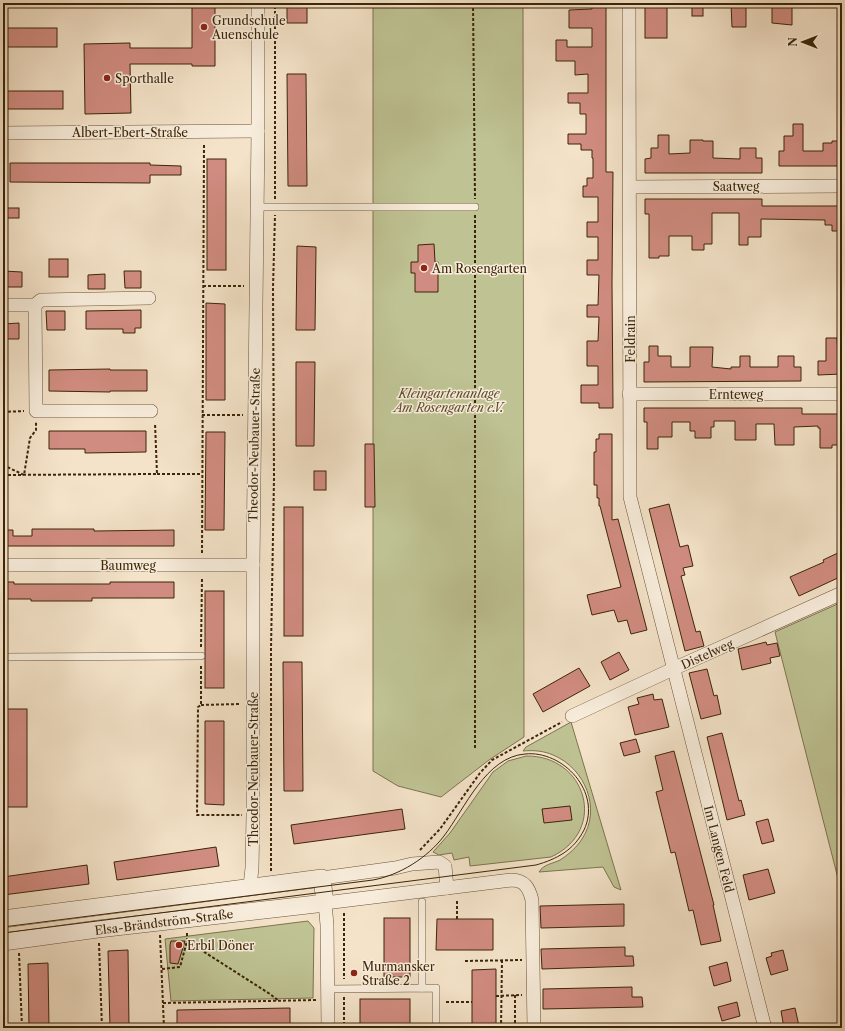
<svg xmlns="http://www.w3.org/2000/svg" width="845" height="1031" font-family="'Libre Caslon Text',serif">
<rect width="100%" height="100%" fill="#f4e3c9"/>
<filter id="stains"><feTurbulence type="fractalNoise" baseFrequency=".005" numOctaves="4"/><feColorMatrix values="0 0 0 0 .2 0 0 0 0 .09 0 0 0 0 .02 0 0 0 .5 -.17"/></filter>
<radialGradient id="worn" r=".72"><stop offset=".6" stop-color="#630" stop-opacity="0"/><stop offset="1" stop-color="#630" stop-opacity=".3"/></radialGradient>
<g fill="#bfc394" stroke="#7e744e">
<polygon points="373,3 523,3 524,737 489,760 441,797 398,786 373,771"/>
<polygon points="842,602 842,894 775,632"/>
<path d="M571,722L621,890L614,887L603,867L539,872C544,864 552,864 560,860C568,855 577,847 582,839C602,809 585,768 553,755C544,751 534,750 523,751L526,747Z"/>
<path d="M526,756C586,755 609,830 551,857L470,866L469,857L454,860L452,853L439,855L433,852L450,833L493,772L508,761Z"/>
<polygon points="308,921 314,928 313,998 171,1001 165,939"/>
</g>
<g fill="#d18c81" stroke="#3c2507">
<polygon points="192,3 215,3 215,66 192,66 192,64 130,64 131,113 85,114 84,44 130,43 130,48 192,48"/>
<rect x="287" y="3" width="20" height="20"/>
<rect x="645" y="3" width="22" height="35"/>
<rect x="692" y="3" width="11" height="13"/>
<polygon points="731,3 746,3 746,27 732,27"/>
<polygon points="772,3 792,3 792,25 772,23"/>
<polygon points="606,4 606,172 613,172 612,283 613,408 599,408 599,403 581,403 581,385 598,385 598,366 587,366 587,341 598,341 599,317 587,317 587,305 598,305 599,275 587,275 587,260 598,260 598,237 587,237 587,222 598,222 598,197 583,197 583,186 587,186 587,178 593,178 593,158 592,158 592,150 581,150 581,144 568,144 568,134 586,134 586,114 580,114 580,103 568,103 568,93 588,93 588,74 575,75 575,61 556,61 556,40 567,40 567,47 592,47 592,28 569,28 569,10 592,9 592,5"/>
<rect x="3" y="28" width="54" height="19"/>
<polygon points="287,74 306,74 307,186 288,186"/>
<rect x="3" y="91" width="60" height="18"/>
<polygon points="793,124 803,124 803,151 823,151 823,143 832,143 832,141 842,141 842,166 779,166 779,151 784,151 784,136 793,136"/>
<polygon points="658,135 669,135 669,154 690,153 690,140 703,140 703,141 713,141 713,158 740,159 740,148 756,148 756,158 762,158 762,173 645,173 645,159 651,158 651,148 658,148"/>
<rect x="207" y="159" width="19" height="111"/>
<polygon points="10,163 150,163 150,165 181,166 181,175 150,175 150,183 10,182"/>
<polygon points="645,199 762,199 762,206 842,206 842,231 832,231 832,225 825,225 825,220 761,219 761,237 748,237 748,245 739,245 739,213 712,213 712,244 704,244 704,250 692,250 692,236 669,236 669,256 659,256 659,258 649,258 649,214 645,214"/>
<rect x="3" y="208" width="16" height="10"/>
<polygon points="434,244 435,262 438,262 438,292 415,292 415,273 411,273 411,262 418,262 418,245"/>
<polygon points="297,246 316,247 315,330 296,330"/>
<rect x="49" y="259" width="19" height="18"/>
<polygon points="3,271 22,272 22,287 3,287"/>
<polygon points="124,271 141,271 141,288 125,288"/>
<polygon points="105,274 105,289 88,289 88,275"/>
<polygon points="206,303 225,304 225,400 206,400"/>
<polygon points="141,310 141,328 135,328 135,333 123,333 123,329 86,329 86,311"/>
<polygon points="46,311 65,311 65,330 47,330"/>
<polygon points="19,323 19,339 3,339 3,324"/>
<polygon points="826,338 837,338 838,354 842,354 842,374 818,375 818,361 826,361"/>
<polygon points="649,346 658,346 658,356 671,356 671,367 690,367 690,347 713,347 712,367 731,369 731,367 740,367 740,356 750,356 750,367 778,367 778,356 794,356 794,367 801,367 801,381 644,382 644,362 649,362"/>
<polygon points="296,362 315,362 314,446 296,446"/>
<polygon points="110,369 110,370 147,370 147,391 110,391 110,392 49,391 49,370"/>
<polygon points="644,408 802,408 802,414 842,414 842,433 838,433 838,445 832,445 832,448 820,448 820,428 818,428 818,426 794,427 794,445 775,445 774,424 756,424 756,440 735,440 735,421 714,421 714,427 711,427 711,438 695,438 695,431 690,431 690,422 672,422 672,437 658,437 658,449 647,449 647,422 644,422"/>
<polygon points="49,431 146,431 146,452 85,453 85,449 49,449"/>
<polygon points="206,432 225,432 224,530 205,530"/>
<polygon points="599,434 612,434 612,520 618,519 647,630 631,634 627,620 618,622 614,610 592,615 587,595 621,587 600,506 599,506 599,498 597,498 597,485 594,485 594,452 596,452 596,439 599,439"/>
<polygon points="365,444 374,444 375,507 365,507"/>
<rect x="314" y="471" width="12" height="19"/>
<polygon points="669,504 680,547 688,545 693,566 683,568 685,575 681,576 696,632 700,631 704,646 685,651 649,509"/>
<rect x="284" y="507" width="19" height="129"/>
<polygon points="32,529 94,529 94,531 174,530 174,546 3,546 3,530 13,530 13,536 32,536"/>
<polygon points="842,551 842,576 799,596 790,577 824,562 823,560"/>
<polygon points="3,582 14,582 14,584 110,584 110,582 174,582 174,598 92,598 92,601 31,601 31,599 3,599"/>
<rect x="205" y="591" width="19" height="97"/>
<polygon points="766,642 767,645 777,643 780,656 770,658 771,663 742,670 738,649"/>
<polygon points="619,652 629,670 610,680 601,662"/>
<polygon points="283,662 302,662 303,791 284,791"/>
<polygon points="579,668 590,686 543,712 533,694"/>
<polygon points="707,669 714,696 717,695 721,714 701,719 689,673"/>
<polygon points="653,694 654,700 662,699 669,727 635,735 628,707 639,704 637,698"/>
<rect x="6" y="709" width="21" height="98"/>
<polygon points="205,721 224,721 224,805 205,804"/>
<polygon points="722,733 739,801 741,800 745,815 727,820 707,737"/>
<polygon points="636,739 640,752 624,756 620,743"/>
<polygon points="674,751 714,905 713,905 721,941 701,945 693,910 689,911 675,852 671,853 656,792 663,790 655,756"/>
<polygon points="570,806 572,820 544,823 542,809"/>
<polygon points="402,809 405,829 294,844 291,825"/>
<polygon points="768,819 774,841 762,844 756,822"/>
<polygon points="216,847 219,866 117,880 114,862"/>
<polygon points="87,865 89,884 3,895 3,877"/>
<polygon points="768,869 775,893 749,900 743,875"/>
<polygon points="624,904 624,926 541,928 540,906"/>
<rect x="384" y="918" width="26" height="59"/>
<polygon points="437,919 493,919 493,950 436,950"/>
<polygon points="171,941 185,941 178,964 170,963 170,945"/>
<polygon points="625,947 625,956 633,956 634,966 542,969 541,949"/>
<polygon points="128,950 129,1028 110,1028 108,951"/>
<polygon points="783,950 788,970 771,975 766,958 772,956 771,953"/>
<polygon points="727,962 731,981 714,986 709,967"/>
<polygon points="48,963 49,1028 29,1028 28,964"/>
<polygon points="496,969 496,1028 472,1028 472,970"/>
<polygon points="632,987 632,997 642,997 643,1007 543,1009 543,989"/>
<rect x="360" y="999" width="50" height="29"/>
<polygon points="737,1002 740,1016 722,1021 718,1007"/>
<polygon points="290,1008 290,1027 177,1028 177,1010"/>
<polygon points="795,1008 799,1026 784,1028 781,1011"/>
</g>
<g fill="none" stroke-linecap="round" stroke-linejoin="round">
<g stroke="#6a5438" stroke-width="8">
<g id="service">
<polyline points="257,207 475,207"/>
<polyline points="3,657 201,656"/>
<polyline points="422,902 422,988"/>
<polyline points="328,989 436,988 436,1028"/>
</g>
</g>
<g stroke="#6a5438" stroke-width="14">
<g id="minor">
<polyline points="629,3 630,497 765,1028"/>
<polyline points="3,133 258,131"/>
<polyline points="630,187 842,186"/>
<polyline points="3,305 35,305 41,300 149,298"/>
<polyline points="35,305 36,411 151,411"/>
<polyline points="629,394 842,394"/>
<polyline points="3,565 253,565"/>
<polyline points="572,716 673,669 842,593"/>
<polyline points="322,878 395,868 412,864 439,862 445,866 447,888"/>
<polyline points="250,886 252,868 253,816 253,565 258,131 258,3"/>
<path d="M328,1028L327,925L325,903L511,880C525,880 529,888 532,900L534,1028"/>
</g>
</g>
<g stroke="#6a5438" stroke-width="18">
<polyline id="tertiary" points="3,919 322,878 325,903 98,929 3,942"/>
</g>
<g stroke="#3c2507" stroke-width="2" stroke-dasharray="3 2" stroke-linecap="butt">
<polyline points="473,3 475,199"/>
<polyline points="275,199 275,3"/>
<polyline points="475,215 475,748"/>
<polyline points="203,286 244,286"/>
<polyline points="3,412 24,411"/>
<polyline points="202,415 243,415"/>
<polyline points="3,465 24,475 30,438 36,430 36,422"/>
<polyline points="157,474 202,474"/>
<polyline points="3,475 157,474 155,423"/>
<polyline points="202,553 204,144"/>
<polyline points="201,647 202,578"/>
<polyline points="201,666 201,705 198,707 197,815 242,815"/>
<polyline points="201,705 240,704"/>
<polyline points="420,850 440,829 480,773 492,760 562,722"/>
<polyline points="271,871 271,650 274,478 273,288 275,215"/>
<polyline points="344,913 344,979"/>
<polyline points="457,919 457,899"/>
<polyline points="160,935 164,1028"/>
<polyline points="187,941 270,994 279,1001"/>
<polyline points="99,943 102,1028"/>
<polyline points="19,953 22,1028"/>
<polyline points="465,961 522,960"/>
<polyline points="162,969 180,967 187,941 187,932"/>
<polyline points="515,995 515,1028"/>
<polyline points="496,996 522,995"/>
<polyline points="344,997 344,1028"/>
<polyline points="446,1002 472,1002"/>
<polyline points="163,1003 316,1000"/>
<polyline points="501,1028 502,960"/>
</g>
<use href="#service" stroke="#f8eddc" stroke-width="7"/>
<use href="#minor" stroke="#f8eddc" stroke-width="13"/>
<use href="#tertiary" stroke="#f8eddc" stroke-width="17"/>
<path stroke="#3c2507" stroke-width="1" d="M3,927L373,880C400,875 427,858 444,836C465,808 486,757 525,754C563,750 602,792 584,830C574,850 557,859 536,865L3,933"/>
</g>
<g fill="#8f2418" stroke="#f8eddc" stroke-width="1.5">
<circle cx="204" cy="27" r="4"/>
<circle cx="107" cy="78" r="4"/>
<circle cx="424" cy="268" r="4"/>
<circle cx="179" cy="945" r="4"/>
<circle cx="354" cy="973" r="4"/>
</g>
<g text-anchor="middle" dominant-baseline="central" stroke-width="3" stroke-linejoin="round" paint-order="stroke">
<g font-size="12" fill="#3c2507" stroke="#f8eddc" text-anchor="start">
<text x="212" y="20">Grundschule<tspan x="212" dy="14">Auenschule</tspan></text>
<text x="115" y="78">Sporthalle</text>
<text x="432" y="268">Am Rosengarten</text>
<text x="187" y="945">Erbil Döner</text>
<text x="362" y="966">Murmansker<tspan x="362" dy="14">Straße 2</tspan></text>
</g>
<g font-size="12" fill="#3c2507" stroke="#f8eddc">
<text x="130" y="132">Albert-Ebert-Straße</text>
<text x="736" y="186">Saatweg</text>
<text transform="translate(630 339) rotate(-90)">Feldrain</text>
<text x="736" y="394">Ernteweg</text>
<text transform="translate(254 445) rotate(-89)">Theodor-Neubauer-Straße</text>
<text x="128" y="565">Baumweg</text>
<text transform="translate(707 654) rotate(-24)">Distelweg</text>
<text transform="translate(253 769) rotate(-90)">Theodor-Neubauer-Straße</text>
<text transform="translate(719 849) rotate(76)">Im Langen Feld</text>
<text transform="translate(164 922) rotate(-7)">Elsa-Brändström-Straße</text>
</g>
<g font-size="12" font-style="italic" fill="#5d4c2a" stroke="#f8eddc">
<text x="449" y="393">Kleingartenanlage<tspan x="449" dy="14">Am Rosengarten e.V.</tspan></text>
</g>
</g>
<rect width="845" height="1031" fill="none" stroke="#f4e3c9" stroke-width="16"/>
<rect x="4" y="4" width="837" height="1023" fill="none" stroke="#3c2507" stroke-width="2"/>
<rect x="8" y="8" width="829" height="1015" fill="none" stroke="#3c2507"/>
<g transform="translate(803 42) rotate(270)" stroke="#f8eddc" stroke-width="3" paint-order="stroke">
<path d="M0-3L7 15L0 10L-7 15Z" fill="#3c2507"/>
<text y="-6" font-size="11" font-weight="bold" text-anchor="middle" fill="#3c2507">N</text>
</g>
<rect width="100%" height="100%" filter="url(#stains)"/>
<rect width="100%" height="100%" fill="url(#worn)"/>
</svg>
